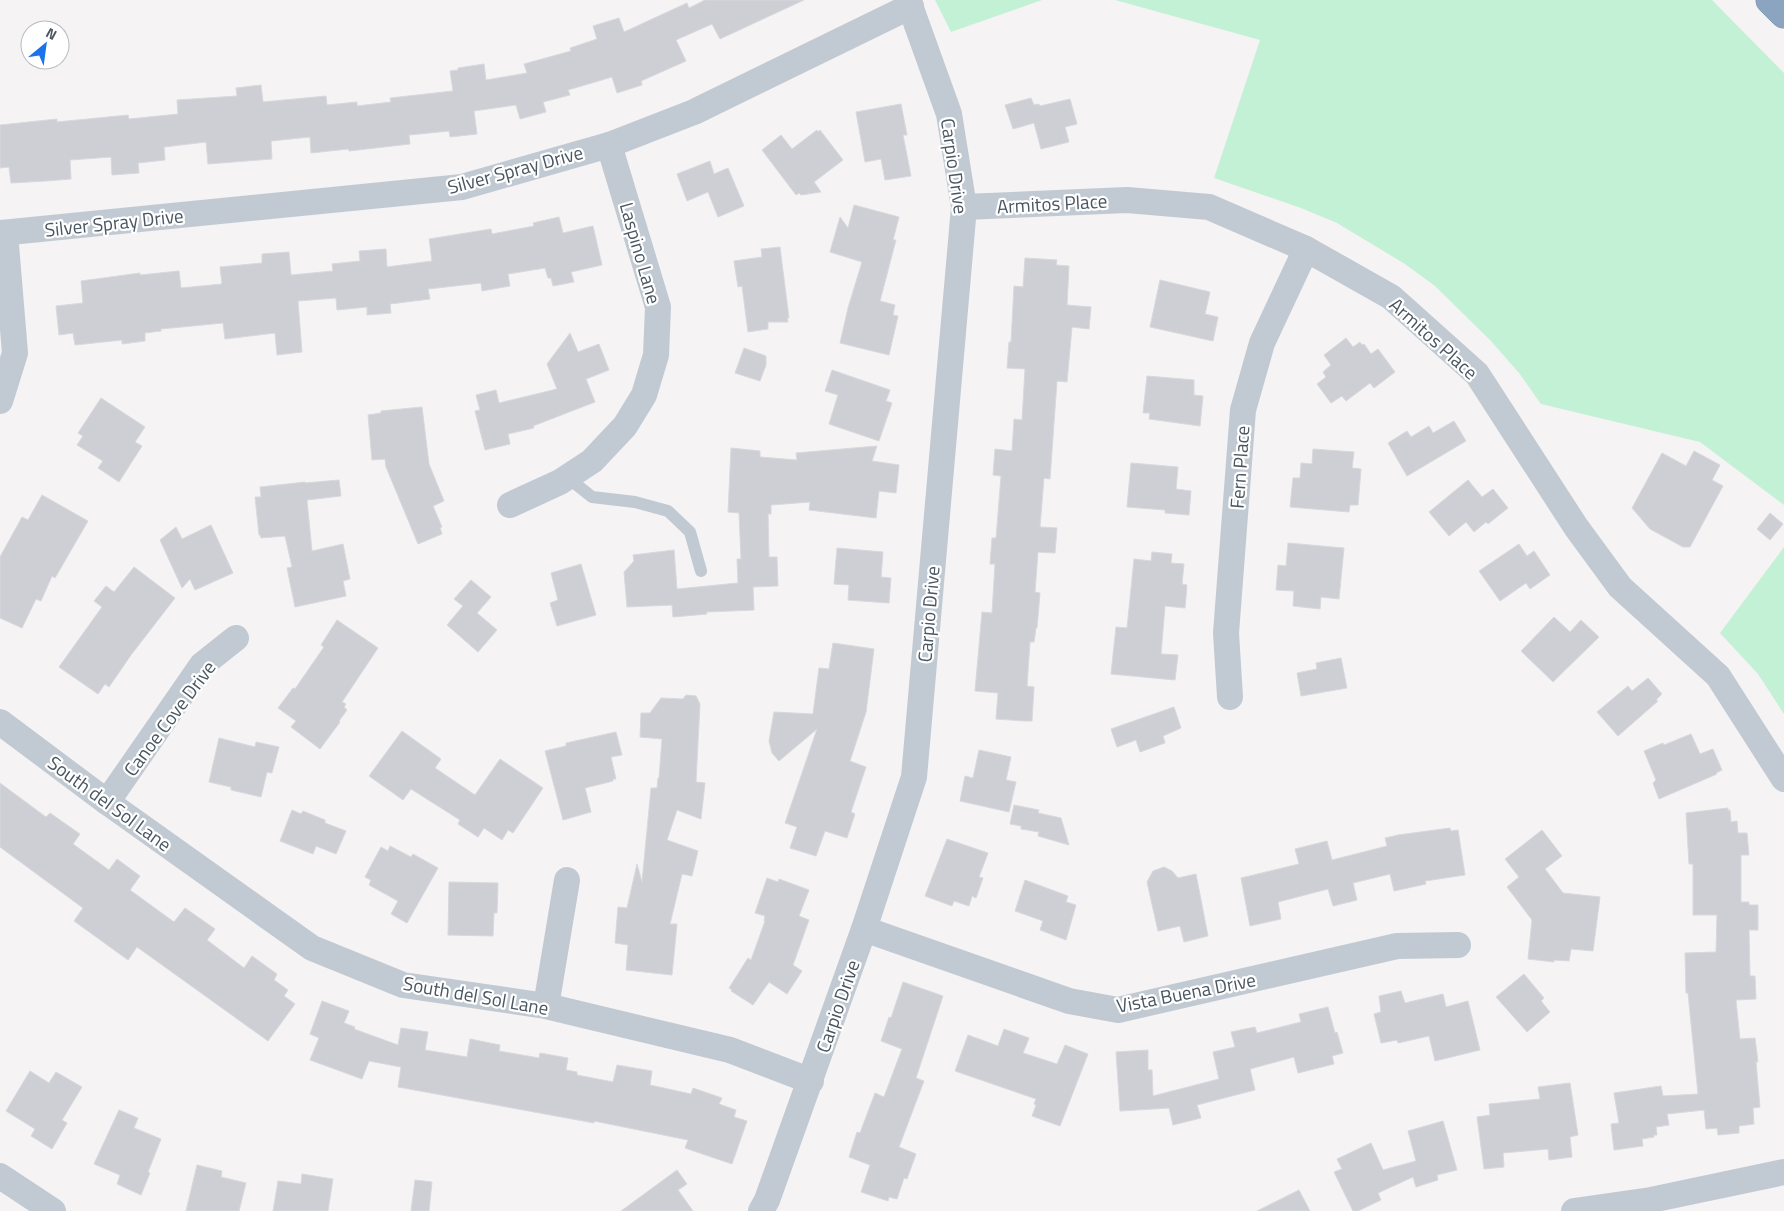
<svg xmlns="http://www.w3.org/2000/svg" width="1784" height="1211" font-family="'Titillium Web',sans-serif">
<rect width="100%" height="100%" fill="#f5f3f3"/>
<g fill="#c3f1d5">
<polygon points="935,0 1042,0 951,32"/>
<polygon points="1115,0 1712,0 1784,73 1784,505 1700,442 1541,404 1519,373 1491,341 1435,286 1405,264 1337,223 1301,208 1214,178 1260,40"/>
<polygon points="1784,547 1784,714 1758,674 1720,633"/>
</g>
<g fill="#cdcfd5" stroke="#d7d9de">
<polygon points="705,0 804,0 720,39 712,24 676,40 686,61 641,81 642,85 617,93 612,77 568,90 570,95 543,102 546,112 520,119 516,105 474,111 477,134 450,137 449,131 409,135 410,144 349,151 348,149 311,153 310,137 271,141 272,159 208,164 206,142 164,147 165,160 138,163 139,173 112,175 111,157 70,160 71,179 46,181 11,183 9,167 0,168 0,125 57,119 57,122 128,115 129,119 178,114 177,100 237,96 236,88 261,85 263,102 326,96 327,105 357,102 357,106 391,102 390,98 453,91 450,71 458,70 458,68 484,64 486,80 527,73 524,64 571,51 570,48 597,39 593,26 619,18 624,32 687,3 689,8"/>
<polygon points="1031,98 1034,105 1039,104 1040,106 1070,99 1077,124 1065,127 1069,142 1041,149 1034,123 1013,129 1005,105"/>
<polygon points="901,104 907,135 903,135 911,176 885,180 881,159 865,162 856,112"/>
<polygon points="817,130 818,132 820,130 843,160 814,182 821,192 801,195 799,193 796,195 762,150 781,135 792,149"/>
<polygon points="710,161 714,174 728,168 744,206 718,217 708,192 687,201 677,174"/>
<polygon points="854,205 899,217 893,240 896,240 880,301 895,305 893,315 898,316 889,355 840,343 848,308 862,262 830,252 840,217 848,228"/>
<polygon points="559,217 563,233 593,226 602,265 571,272 574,282 553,286 551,278 548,278 545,268 508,274 510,286 482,291 481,283 428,289 430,299 390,304 391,313 367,315 367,307 337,310 336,298 298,301 302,352 277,355 275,333 225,339 223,323 161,329 161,331 145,333 145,341 122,344 122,340 75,345 73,333 59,335 56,306 83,303 81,281 140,273 140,275 179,271 181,288 222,284 220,267 262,263 262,254 289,252 291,275 333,271 332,264 360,261 359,251 386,249 387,267 432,261 429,239 491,229 492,234 534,226 533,223"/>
<polygon points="780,247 789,318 787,318 788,322 768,322 768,329 748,332 742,286 738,287 734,261 762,257 761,249"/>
<polygon points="1025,258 1057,260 1056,265 1069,266 1067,305 1091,307 1089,329 1072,327 1067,382 1057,381 1050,479 1044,478 1040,527 1057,528 1055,553 1038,552 1035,592 1040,593 1037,628 1036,628 1034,642 1030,642 1027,686 1034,687 1032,721 1024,721 996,719 998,693 975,691 982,612 992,613 995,564 990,564 992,538 996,538 1001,476 993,475 995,449 1012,451 1014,419 1022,420 1025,369 1007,368 1009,342 1011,342 1014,286 1023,287"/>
<polygon points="1160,280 1210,292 1205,314 1218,317 1213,341 1150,327"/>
<polygon points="570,333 578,352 599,344 609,370 586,379 595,402 533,426 534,428 508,434 510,444 485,450 475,411 480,410 476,395 496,390 499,403 557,389 547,364"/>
<polygon points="1346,338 1353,347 1360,342 1362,345 1364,344 1371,354 1378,349 1395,372 1374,388 1370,383 1346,401 1342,396 1331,403 1317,384 1326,377 1323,372 1331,365 1324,355"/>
<polygon points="744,348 766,356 766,365 760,381 735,373"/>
<polygon points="832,370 890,390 886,401 892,403 879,441 829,424 838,395 825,391"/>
<polygon points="1147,376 1194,380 1194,395 1203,396 1200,426 1149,419 1150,413 1143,413"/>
<polygon points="101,398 145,427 135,442 142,446 119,482 98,468 103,461 77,445 83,436 78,433"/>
<polygon points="422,407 429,464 444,501 433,506 442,527 440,528 442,534 418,544 386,467 385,459 372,460 368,415 381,413 381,411"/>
<polygon points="1454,421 1466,441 1407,476 1388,443 1407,431 1411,437 1429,426 1433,433"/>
<polygon points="877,446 872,461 899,465 896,493 879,491 876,518 809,510 810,502 771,505 771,514 768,514 769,557 777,557 778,586 753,587 754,610 706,612 707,614 673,617 672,605 627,607 624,572 634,561 633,555 674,550 677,589 738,583 737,559 741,559 739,513 728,512 731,448 760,451 760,457 797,460 796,453"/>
<polygon points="1313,449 1354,452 1352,468 1361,469 1358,505 1350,505 1349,512 1290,507 1293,478 1300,478 1301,463 1312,464"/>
<polygon points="1694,451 1720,465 1712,480 1723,486 1690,547 1683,547 1650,529 1632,508 1662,453 1686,466"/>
<polygon points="1131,463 1178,467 1176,489 1191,491 1189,515 1165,513 1165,510 1127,507"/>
<polygon points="339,480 341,496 307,500 312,551 343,544 350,579 343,581 346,596 295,607 287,568 292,567 285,536 261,538 260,535 259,535 255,497 261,497 260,487 305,482 305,483"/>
<polygon points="1468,480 1482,497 1493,489 1508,508 1488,524 1486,522 1474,532 1466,522 1449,536 1429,512"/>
<polygon points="42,495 88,521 55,578 52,576 41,601 36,599 22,628 0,618 0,557 22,517 28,520"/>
<polygon points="1770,513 1783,524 1770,540 1757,529"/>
<polygon points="211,525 233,573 195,590 190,579 182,588 160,540 176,527 182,539"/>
<polygon points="1288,543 1344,548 1339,599 1321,597 1320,609 1293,606 1294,591 1276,590 1278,565 1286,566"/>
<polygon points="1519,544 1527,556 1534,551 1550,575 1530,589 1526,583 1500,601 1479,571"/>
<polygon points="837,548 883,552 881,577 891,578 889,603 848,600 849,585 834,584"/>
<polygon points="1152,552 1172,554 1171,563 1184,564 1182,584 1187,585 1185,608 1165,606 1161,654 1178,655 1175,680 1111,674 1116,627 1127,628 1134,559 1151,561"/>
<polygon points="581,564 596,615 557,626 550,603 558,600 551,573"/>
<polygon points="134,567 175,598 131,655 109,687 105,684 98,694 59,667 102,607 94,601 106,586 114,592"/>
<polygon points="471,580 491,597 477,613 497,630 478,652 447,625 463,606 454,599"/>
<polygon points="1554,617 1570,632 1581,620 1599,637 1553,682 1521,651"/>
<polygon points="337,620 378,648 342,702 346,704 344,707 347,710 339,721 340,722 320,749 291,727 296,721 278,708 293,688 295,689 324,647 321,645"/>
<polygon points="833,643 874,649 866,712 850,761 866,767 851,812 855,814 847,838 825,831 816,856 790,848 797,827 785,823 817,729 779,761 772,753 769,741 774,712 813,714 819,668 829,669"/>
<polygon points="1341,658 1347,688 1301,696 1297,673 1317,669 1316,663"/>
<polygon points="1648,678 1662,694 1656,700 1658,701 1618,736 1597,712 1628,686 1632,691"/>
<polygon points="686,695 696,696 700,704 696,782 705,783 701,819 677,810 667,840 698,851 692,876 682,874 670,924 677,924 672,975 626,970 628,945 615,943 618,907 627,908 637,864 642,882 651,788 657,788 658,778 659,778 662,739 640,737 641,713 650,713 661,698 683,699"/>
<polygon points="1174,707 1181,728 1163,736 1165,743 1140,752 1136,740 1117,747 1111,729"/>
<polygon points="402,731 441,759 435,768 475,795 500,759 543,788 513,833 508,830 502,840 484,828 478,837 458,824 460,820 411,789 403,800 369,776"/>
<polygon points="616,732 622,755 611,757 616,779 613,779 613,781 585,788 591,812 563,820 545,751 566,746 566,743"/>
<polygon points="1691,734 1700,754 1713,749 1722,770 1716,773 1717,774 1659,799 1653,783 1656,780 1644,751 1663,743 1664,745"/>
<polygon points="219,738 255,747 256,742 279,747 272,773 267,772 261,797 231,790 231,787 209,782"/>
<polygon points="979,750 1011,757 1006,780 1016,782 1009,812 960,801 965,776 973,778"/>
<polygon points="0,783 46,817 50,813 80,834 73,844 109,870 117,859 140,876 130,890 174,922 185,908 215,929 207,940 244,968 252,956 277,974 274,980 288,990 284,996 295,1004 268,1041 137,947 128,960 74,921 83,908 0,847"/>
<polygon points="1014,805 1039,810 1038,813 1061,818 1069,845 1038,836 1039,832 1021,829 1021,826 1010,824"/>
<polygon points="1728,808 1728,811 1730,810 1731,822 1737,821 1738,833 1747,833 1749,855 1741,855 1741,902 1749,902 1749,905 1758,905 1758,930 1749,930 1750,976 1755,976 1756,999 1736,1000 1740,1039 1755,1038 1758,1062 1756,1062 1760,1107 1753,1108 1754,1124 1739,1126 1739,1133 1718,1135 1717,1128 1706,1129 1704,1110 1667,1114 1669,1125 1656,1127 1657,1135 1654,1135 1654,1137 1642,1139 1643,1146 1614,1150 1611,1124 1619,1123 1614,1093 1661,1086 1663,1096 1698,1094 1688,993 1686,993 1685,953 1716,952 1717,915 1693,915 1693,864 1689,864 1686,813"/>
<polygon points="292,810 301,814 303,811 325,820 325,823 346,831 336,854 316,846 313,854 280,841"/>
<polygon points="1450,828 1451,831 1458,830 1465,875 1425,881 1426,884 1394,891 1390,874 1353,883 1357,900 1333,906 1328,889 1278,902 1281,919 1250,926 1241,878 1299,864 1295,849 1327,841 1332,860 1387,846 1385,838 1398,835"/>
<polygon points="1542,830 1562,856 1545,869 1563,893 1600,897 1593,951 1571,949 1569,961 1554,960 1554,962 1528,959 1532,920 1507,887 1519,877 1505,859"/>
<polygon points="947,839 988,853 979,877 983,878 976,898 972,896 969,906 954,901 952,906 925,896"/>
<polygon points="390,846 411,857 413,854 438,868 407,923 391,914 398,901 369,885 371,880 365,877 381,847 388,851"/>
<polygon points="1164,867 1172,871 1178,878 1196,874 1208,936 1184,942 1180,926 1158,931 1147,882 1153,871"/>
<polygon points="767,878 778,882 779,879 809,890 799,916 809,920 793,965 802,971 787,994 769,982 753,1005 731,991 732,990 729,988 748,958 751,960 765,921 764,921 765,916 755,913"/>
<polygon points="1025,880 1068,896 1066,902 1076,905 1066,940 1040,930 1043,921 1015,911"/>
<polygon points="449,882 498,883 497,913 494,913 493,936 448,935"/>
<polygon points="1524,974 1544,998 1541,1001 1550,1012 1527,1032 1496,997"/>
<polygon points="903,982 943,996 916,1078 924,1081 899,1147 916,1154 907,1179 904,1178 897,1199 889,1197 888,1201 861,1192 870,1165 849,1157 857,1132 860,1133 875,1093 884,1097 902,1049 881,1041 889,1017 891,1018"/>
<polygon points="1401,991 1405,1003 1443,994 1446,1007 1468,1001 1480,1050 1435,1061 1429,1036 1398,1043 1397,1040 1381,1043 1374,1014 1381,1012 1379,996"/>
<polygon points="322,1001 349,1011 344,1023 355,1027 354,1029 398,1045 401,1028 428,1032 425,1050 467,1057 470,1039 500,1045 499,1051 539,1058 540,1053 568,1058 566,1070 577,1072 577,1075 613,1082 617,1065 652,1071 650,1085 691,1094 693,1088 722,1098 719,1104 736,1110 734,1117 747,1121 732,1164 685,1148 688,1140 594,1121 594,1123 398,1087 401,1067 369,1061 362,1079 310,1060 319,1038 310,1034"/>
<polygon points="1328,1007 1335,1033 1337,1032 1343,1053 1332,1056 1334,1064 1298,1073 1294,1057 1250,1069 1255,1090 1197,1105 1201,1118 1173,1125 1169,1108 1120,1111 1116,1052 1148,1050 1148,1070 1152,1070 1153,1096 1219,1079 1213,1052 1235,1047 1231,1032 1255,1027 1257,1033 1301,1022 1299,1014"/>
<polygon points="1004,1029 1029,1038 1023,1053 1057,1064 1065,1045 1088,1054 1060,1126 1032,1116 1036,1105 1034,1104 1036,1099 955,1071 968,1035 998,1046"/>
<polygon points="30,1071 49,1083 56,1072 82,1087 62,1120 67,1123 52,1149 31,1136 35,1129 6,1111"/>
<polygon points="1570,1083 1578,1135 1570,1137 1572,1157 1549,1160 1548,1149 1503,1153 1504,1167 1484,1169 1477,1117 1490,1115 1489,1104 1540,1099 1538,1087"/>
<polygon points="119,1110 138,1118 134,1128 161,1139 148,1172 150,1173 141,1195 117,1184 120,1175 94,1164"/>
<polygon points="1443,1121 1457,1170 1437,1175 1438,1180 1416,1187 1413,1177 1378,1193 1381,1200 1358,1211 1353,1211 1334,1172 1342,1169 1337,1159 1371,1143 1383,1170 1416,1161 1408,1131"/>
<polygon points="197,1165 222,1171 221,1177 246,1183 239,1211 186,1211"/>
<polygon points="677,1170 687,1184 678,1190 693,1211 621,1211"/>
<polygon points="302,1174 333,1179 328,1211 273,1211 278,1181 301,1184"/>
<polygon points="415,1180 432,1182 429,1211 411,1211"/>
<polygon points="1299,1190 1310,1211 1257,1211"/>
</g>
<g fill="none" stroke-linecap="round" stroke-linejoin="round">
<g stroke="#7690ad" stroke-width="29">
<polyline id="motorway" points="1770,0 1784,14"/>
</g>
<polyline stroke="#c1cad2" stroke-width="12" points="567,477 592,497 635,502 668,511 690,532 701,571"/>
<g stroke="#c1cad2" stroke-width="26">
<polyline points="964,207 1127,200 1209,207 1306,249 1391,297 1477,374 1576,527 1620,587 1718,676 1784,779"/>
<polyline points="0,233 462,187 609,145 694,112 911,6"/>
<polyline points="0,401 15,353 5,233"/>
<polyline points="510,505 560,482 592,461 625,426 644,395 656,355 658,307 609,145"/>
<polyline points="1230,697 1226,633 1243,410 1262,343 1306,249"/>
<polyline points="0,722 107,802 312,948 403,985 546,1006 730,1050 811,1081"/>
<polyline points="107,802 202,665 236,638"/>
<polyline points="864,929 1069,1001 1118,1010 1397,946 1458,945"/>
<polyline points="546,1006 567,880"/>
<polyline points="0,1176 53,1211"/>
<polyline points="761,1211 767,1200 864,929 914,777 964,207 949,114 908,0"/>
<polyline points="1574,1211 1651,1200 1784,1172"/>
</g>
<use href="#motorway" stroke="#8ba5c1" stroke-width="28"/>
</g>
<g text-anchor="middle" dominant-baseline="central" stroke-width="4.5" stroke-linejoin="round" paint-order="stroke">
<g font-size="19" fill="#4a5661" stroke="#fff">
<text transform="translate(955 166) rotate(82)">Carpio Drive</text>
<text transform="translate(515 169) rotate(-15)">Silver Spray Drive</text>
<text transform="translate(1052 203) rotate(-3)">Armitos Place</text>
<text transform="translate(114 222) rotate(-6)">Silver Spray Drive</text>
<text transform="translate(641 253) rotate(74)">Laspino Lane</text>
<text transform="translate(1434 338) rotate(42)">Armitos Place</text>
<text transform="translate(1239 467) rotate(-86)">Fern Place</text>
<text transform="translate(928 614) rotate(-85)">Carpio Drive</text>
<text transform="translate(169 718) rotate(-53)">Canoe Cove Drive</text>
<text transform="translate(110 803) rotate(36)">South del Sol Lane</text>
<text transform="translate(1186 992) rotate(-11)">Vista Buena Drive</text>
<text transform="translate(476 995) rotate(10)">South del Sol Lane</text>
<text transform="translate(837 1006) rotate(-71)">Carpio Drive</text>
</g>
</g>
<g transform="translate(45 45) rotate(29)"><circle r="24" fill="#ffffff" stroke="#b7bbc0"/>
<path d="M0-4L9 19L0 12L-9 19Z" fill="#1a73e8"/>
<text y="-8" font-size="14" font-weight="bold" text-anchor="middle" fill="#4a5661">N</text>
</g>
</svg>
